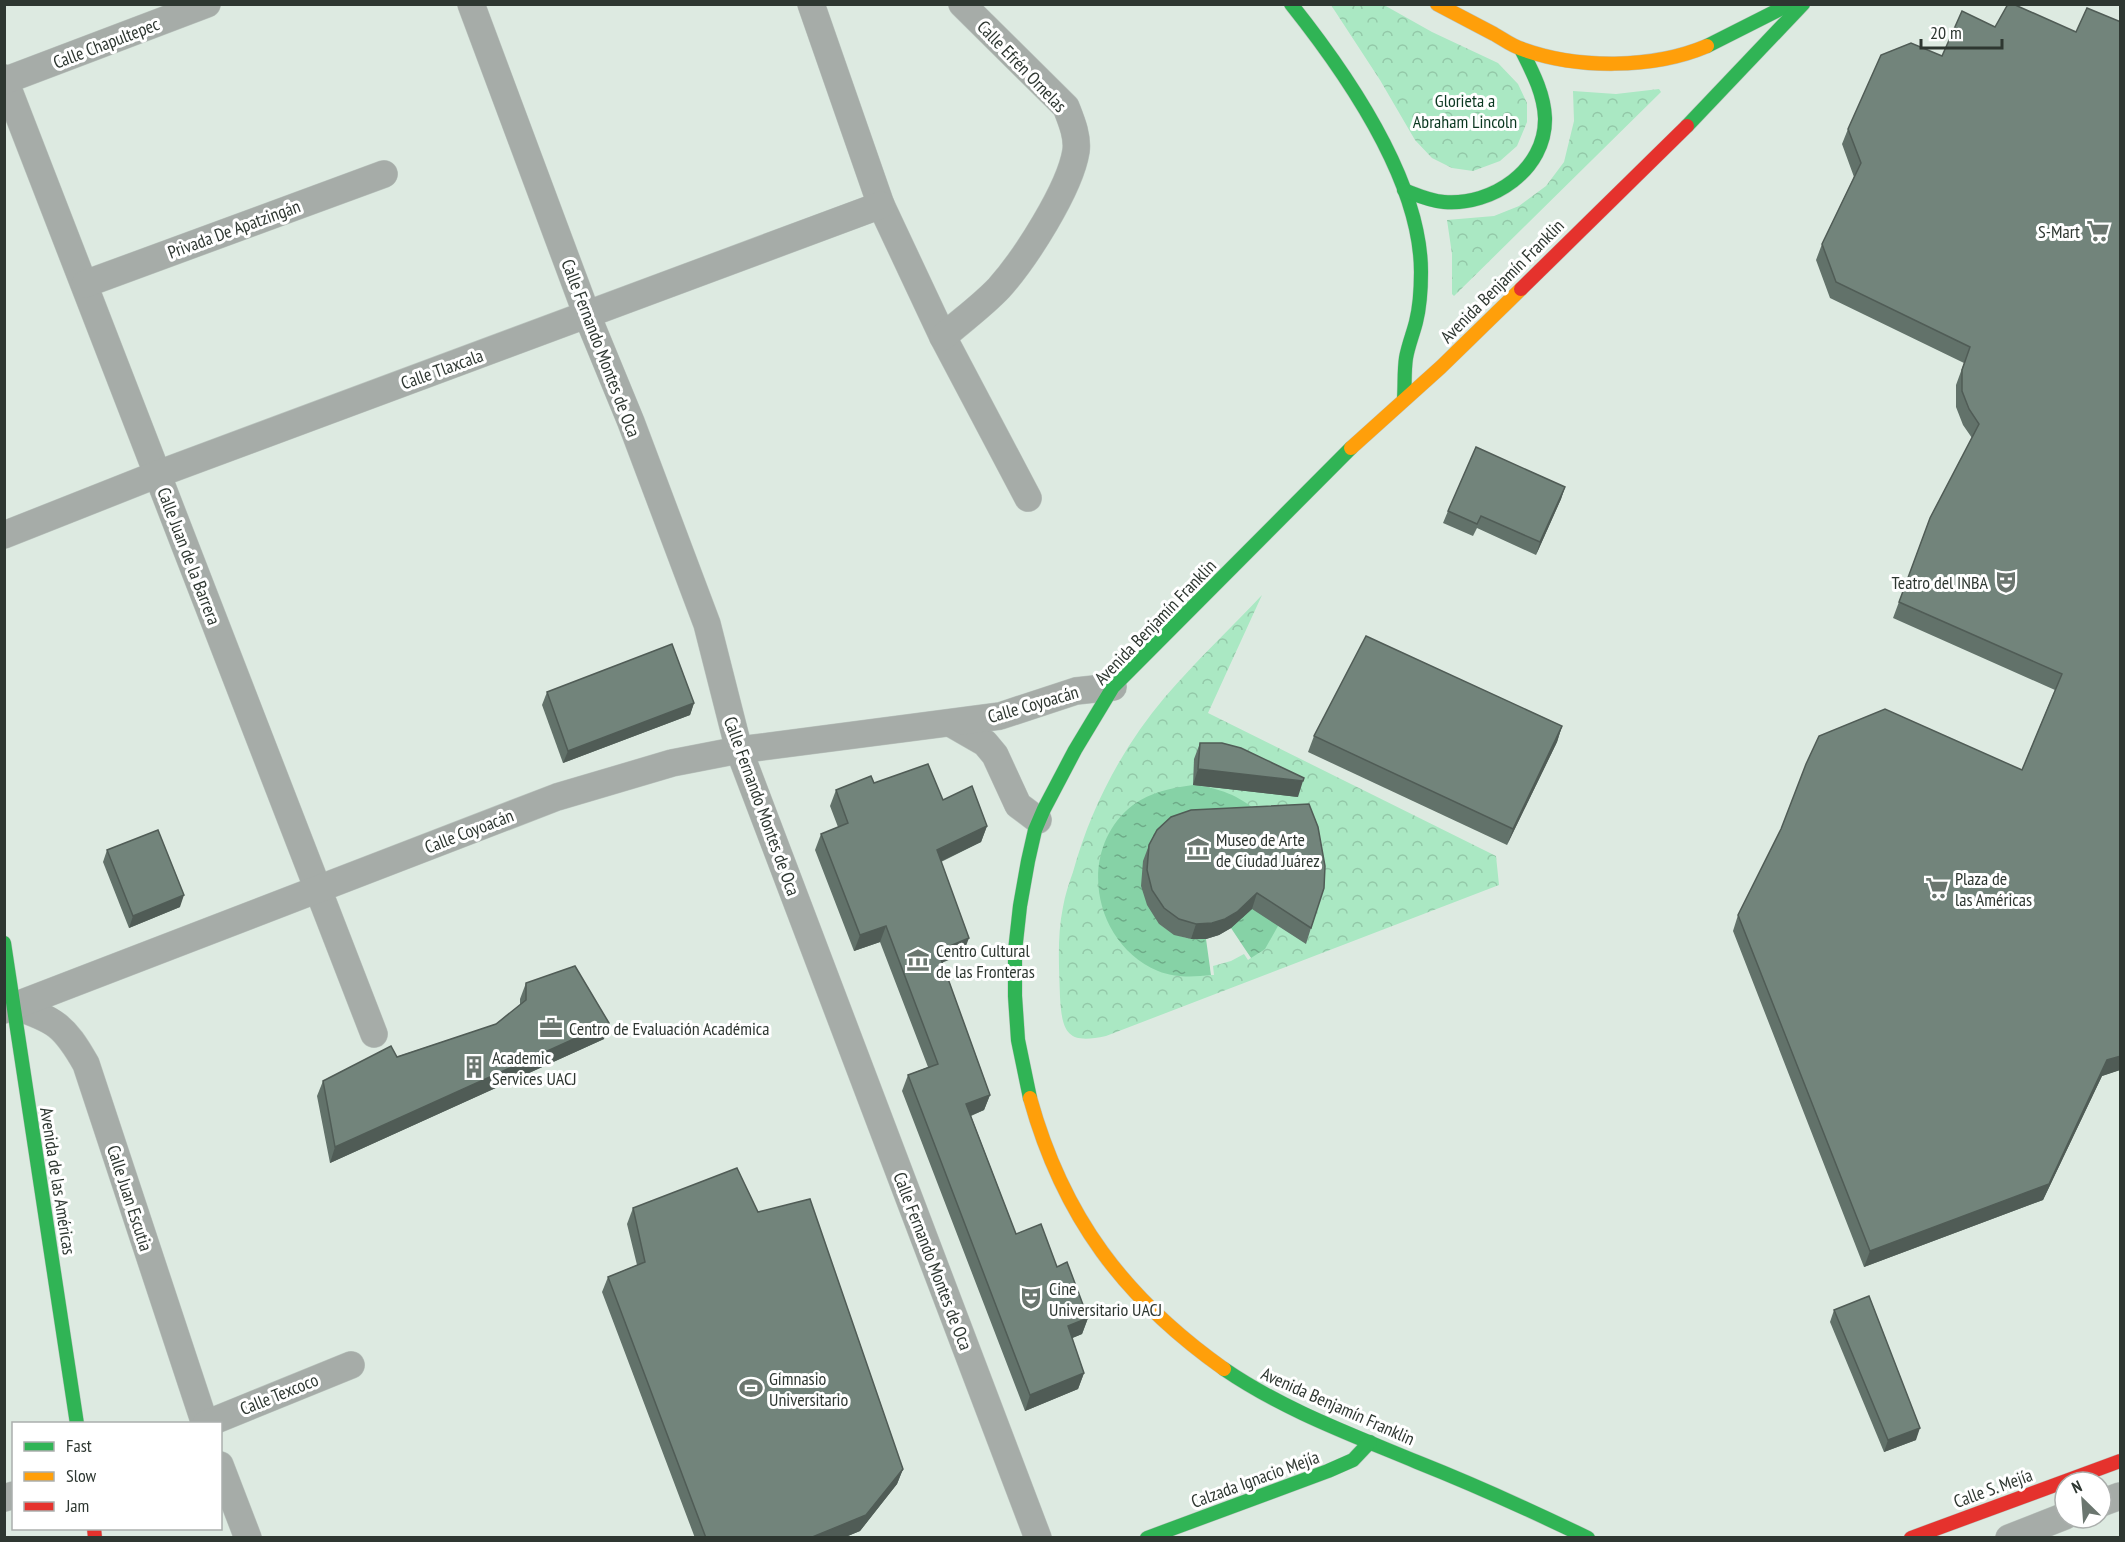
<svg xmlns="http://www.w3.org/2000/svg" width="2125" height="1542" font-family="'PT Sans Narrow',sans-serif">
<defs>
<pattern id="park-crowns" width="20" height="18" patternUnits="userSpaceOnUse" patternTransform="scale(1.5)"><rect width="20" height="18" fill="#aae8c3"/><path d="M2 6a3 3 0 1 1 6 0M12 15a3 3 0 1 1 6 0" fill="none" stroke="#93c8a8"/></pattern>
<pattern id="water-ripples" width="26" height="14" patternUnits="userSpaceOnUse" patternTransform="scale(1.5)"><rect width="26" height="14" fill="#86d2a6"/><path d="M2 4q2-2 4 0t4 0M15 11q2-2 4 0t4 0" fill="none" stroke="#6eab88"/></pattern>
</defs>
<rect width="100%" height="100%" fill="#ddeae1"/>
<g fill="url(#park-crowns)">
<polygon points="1331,5 1384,5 1432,32 1498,63 1518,84 1527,103 1527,122 1517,146 1500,161 1473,171 1452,168 1432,158 1415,140 1380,80"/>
<polygon points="1659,89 1661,92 1454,296 1452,294 1452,254 1447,220 1494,216 1519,206 1546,186 1564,162 1574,121 1573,91 1616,94"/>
<path d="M1262,595L1208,713L1496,856L1499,885L1106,1036C1069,1044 1062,1035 1060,997C1059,967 1057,936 1063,907C1065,895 1069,883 1073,872C1091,807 1122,748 1165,697C1196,661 1230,629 1262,595Z"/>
</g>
<path fill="url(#water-ripples)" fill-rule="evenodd" d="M1193,785C1219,788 1239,795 1259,813L1278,926L1265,949L1251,958L1245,950L1210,964L1211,975C1194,977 1175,978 1158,971C1092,943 1076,849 1133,805C1151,792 1171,788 1193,785ZM1159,924L1231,928C1203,944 1185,943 1159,924Z"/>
<polygon fill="#ddeae1" points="1231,928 1251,958 1248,960 1244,954 1231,961 1213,966 1214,975 1211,975 1206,939"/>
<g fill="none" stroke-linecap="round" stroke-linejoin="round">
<g stroke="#bbc5bf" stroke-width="28">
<g id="street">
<polyline points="471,4 587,315 631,422 707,624 739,750 1038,1538"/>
<polyline points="811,4 881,205 943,337 1028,498"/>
<polyline points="4,78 374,1034"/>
<polyline points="4,81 207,4"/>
<polyline points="85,284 384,174"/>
<path d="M943,337C961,321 982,306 999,288C1025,259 1070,189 1076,151C1078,136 1071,120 1066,107L962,4"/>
<polyline points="4,535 158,474 881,205"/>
<polyline points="952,724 985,743 995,755 1018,805 1038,820"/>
<path d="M14,1006C55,1020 64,1025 86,1064L205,1424"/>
<polyline points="4,1010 557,797 672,763 739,750 1000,716 1076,691 1113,687"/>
<polyline points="206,1424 351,1365"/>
<polyline points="220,1465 248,1538"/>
<polyline points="4,1498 14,1495"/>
<polyline points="2101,1503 2120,1496"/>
<polyline points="2009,1538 2065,1516"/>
</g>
</g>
<g stroke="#bbc5bf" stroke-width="15">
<g id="fast">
<path d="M1291,4C1346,73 1421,180 1421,272C1421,289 1420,306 1416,322C1413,334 1408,346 1406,358C1404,371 1405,385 1404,399"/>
<polyline points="1707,46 1790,4"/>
<polyline points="1687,126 1803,4"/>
<path d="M1404,190C1417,195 1430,201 1444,202C1492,206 1546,170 1545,118C1544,93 1532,71 1521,49"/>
<polyline points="4,943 77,1424"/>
<polyline points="1030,1098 1018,1040 1015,996 1015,951 1020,906 1028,861 1035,830 1044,809 1075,750 1113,687 1351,448"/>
<path d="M1224,1369C1284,1410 1350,1434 1417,1462C1475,1485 1532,1511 1588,1538"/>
<polyline points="1147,1538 1328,1471 1353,1460 1370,1442"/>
</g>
</g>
<g stroke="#bbc5bf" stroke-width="15">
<g id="slow">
<path d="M1437,4C1456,14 1475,24 1494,34C1503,39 1512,46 1522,49C1577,69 1653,69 1707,46"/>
<polyline points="1351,448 1441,367 1521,289"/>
<path d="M1030,1098C1063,1217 1124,1298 1224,1369"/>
</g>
</g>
<g stroke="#bbc5bf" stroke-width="15">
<g id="jam">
<polyline points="1521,289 1687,126"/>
<polyline points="94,1528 95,1538"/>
<polyline points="1911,1538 2120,1461"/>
</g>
</g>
<use href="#street" stroke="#a6aca8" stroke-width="27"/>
<use href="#fast" stroke="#30b455" stroke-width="14"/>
<use href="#slow" stroke="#ff9f0a" stroke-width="14"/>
<use href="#jam" stroke="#e5322d" stroke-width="14"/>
</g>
<g fill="#62726a">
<polygon points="2121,22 2121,1069 2120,1070 2102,1076 2043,1200 1864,1267 1733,931 1738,915 2022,770 2055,690 1893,618 1930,518 1972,438 1963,425 1956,407 1956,385 1964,363 1830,298 1816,260 1822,244 1854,177 1842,144 1848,129 1942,56 1995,27 2076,32"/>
<polygon points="1565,487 1561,499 1536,555 1477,528 1473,536 1443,523 1448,511"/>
<polygon points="547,692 694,703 690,715 563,763 542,705"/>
<polygon points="1562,726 1557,742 1507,845 1308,752 1314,736"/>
<polygon points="1200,743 1298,797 1193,785 1194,759"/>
<polygon points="874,783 943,800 987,826 981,842 941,862 963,954 942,962 990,1095 984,1110 971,1116 1016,1234 1057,1267 1088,1318 1082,1334 1072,1338 1084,1373 1078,1389 1025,1411 902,1091 908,1075 928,1067 880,942 854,951 815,850 821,834 838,827 830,806 836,790"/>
<polygon points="1171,817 1311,928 1306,944 1252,909 1231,928 1219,935 1206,939 1191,939 1174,935 1159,924 1147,905 1141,886 1143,861 1149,845"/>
<polygon points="107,850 180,907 129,928 103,862"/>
<polygon points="526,983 604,1039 330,1163 317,1096 323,1081 496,1024 520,1005 520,999"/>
<polygon points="633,1208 758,1212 903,1469 897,1484 860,1531 843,1538 695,1538 602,1292 608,1277 637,1265 627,1224"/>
<polygon points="1834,1310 1916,1440 1884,1452 1830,1322"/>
</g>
<g fill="#505c56">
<polygon points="1565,487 1561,499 1536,555 1540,542"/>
<polygon points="694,703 690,715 563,763 568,751"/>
<polygon points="1562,726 1557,742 1507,845 1513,829"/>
<polygon points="1198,769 1303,781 1298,797 1193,785"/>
<polygon points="987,826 981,842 931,866 937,850"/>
<polygon points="1257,893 1252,909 1231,928 1219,935 1206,939 1191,939 1196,924"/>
<polygon points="184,895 180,907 129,928 133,916"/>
<polygon points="886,926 880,942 854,951 860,935"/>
<polygon points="969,938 963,954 932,967 938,951"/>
<polygon points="609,1023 604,1039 330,1163 335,1147"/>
<polygon points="2121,1056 2120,1070 2102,1076 2043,1200 1864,1267 1870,1251 2107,1060"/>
<polygon points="990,1095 984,1110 960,1120 966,1104"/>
<polygon points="1088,1318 1082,1334 1063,1342 1068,1326"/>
<polygon points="1084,1373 1078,1389 1025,1411 1030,1395"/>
<polygon points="1920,1428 1916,1440 1884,1452 1888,1440"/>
<polygon points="903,1469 897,1484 860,1531 843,1538 810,1538"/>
</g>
<g fill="#72847b" stroke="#505c56" stroke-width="1.5">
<polygon points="2008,4 2013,4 2076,32 2087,8 2121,22 2121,1056 2107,1060 2049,1184 1870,1251 1738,915 1781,829 1806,764 1819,736 1885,709 2022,770 2062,674 1899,602 1930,518 1979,424 1969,409 1962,391 1962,370 1970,347 1836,282 1822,244 1861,163 1848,129 1881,55 1911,43 1942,56 1962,11 1995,27"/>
<polygon points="1476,447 1565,487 1540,542 1481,516 1477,524 1448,511"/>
<polygon points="1366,636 1562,726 1513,829 1314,736"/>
<polygon points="672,644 694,703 568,751 547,692"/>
<polygon points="1200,743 1222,743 1241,748 1304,778 1303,781 1198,769"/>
<polygon points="928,764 943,800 972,786 987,826 937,850 969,938 938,951 990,1095 966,1104 1016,1234 1041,1224 1057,1267 1067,1262 1088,1318 1068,1326 1084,1373 1030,1395 908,1075 938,1064 886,926 860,935 821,834 848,823 836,790 871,776 874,783"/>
<polygon points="1309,804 1318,827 1325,866 1324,888 1311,928 1257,893 1237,912 1225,919 1212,923 1196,924 1179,919 1164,908 1152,890 1147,870 1149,845 1157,830 1171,817 1191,810"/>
<polygon points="158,830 184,895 133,916 107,850"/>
<polygon points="575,966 609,1023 335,1147 323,1081 391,1046 397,1057 496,1024 526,1000 526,983"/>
<polygon points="737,1168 758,1212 810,1199 903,1469 866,1515 810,1538 706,1538 608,1277 645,1262 633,1208"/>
<polygon points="1869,1296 1920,1428 1888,1440 1834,1310"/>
</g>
<defs>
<g id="supermarket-bare" transform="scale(1.8)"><path d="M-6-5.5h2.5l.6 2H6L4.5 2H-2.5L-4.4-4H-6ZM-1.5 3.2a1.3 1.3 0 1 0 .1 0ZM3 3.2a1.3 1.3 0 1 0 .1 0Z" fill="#6b766f" stroke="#fff" stroke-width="2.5" paint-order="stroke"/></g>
<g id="theatre-bare" transform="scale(1.8)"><path d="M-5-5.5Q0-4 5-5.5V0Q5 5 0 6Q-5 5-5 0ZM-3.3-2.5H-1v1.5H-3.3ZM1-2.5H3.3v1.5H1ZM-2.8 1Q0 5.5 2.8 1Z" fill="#6b766f" stroke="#fff" stroke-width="2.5" paint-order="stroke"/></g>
<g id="museum-bare" transform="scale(1.8)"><path d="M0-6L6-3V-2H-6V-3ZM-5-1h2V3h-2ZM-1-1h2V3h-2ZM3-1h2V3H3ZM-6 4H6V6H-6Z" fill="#6b766f" stroke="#fff" stroke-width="2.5" paint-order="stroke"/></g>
<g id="office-bare" transform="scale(1.8)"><path d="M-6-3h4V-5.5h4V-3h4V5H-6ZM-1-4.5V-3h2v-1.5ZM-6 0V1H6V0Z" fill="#6b766f" stroke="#fff" stroke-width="2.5" paint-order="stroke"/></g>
<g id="building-bare" transform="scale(1.8)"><path d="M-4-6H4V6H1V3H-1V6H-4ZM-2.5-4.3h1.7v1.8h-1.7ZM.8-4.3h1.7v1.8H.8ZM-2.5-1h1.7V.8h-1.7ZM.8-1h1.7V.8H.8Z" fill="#6b766f" stroke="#fff" stroke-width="2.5" paint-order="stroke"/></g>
<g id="stadium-bare" transform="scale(1.8)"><path d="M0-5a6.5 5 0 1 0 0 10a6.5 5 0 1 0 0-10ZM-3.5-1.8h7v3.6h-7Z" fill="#6b766f" stroke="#fff" stroke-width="2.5" paint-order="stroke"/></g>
</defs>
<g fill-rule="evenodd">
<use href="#supermarket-bare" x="2098" y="231"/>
<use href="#theatre-bare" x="2006" y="582"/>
<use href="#museum-bare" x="1198" y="849"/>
<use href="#supermarket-bare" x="1937" y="888"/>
<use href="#museum-bare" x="918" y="960"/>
<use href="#office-bare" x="551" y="1028"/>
<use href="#building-bare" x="474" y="1067"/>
<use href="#theatre-bare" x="1031" y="1298"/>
<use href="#stadium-bare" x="751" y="1388"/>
</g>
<g text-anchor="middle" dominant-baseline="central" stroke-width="6" stroke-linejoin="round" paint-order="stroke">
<g font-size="18" fill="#2e3731" stroke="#fff">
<text transform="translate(106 43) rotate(-21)">Calle Chapultepec</text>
<text transform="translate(1022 66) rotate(46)">Calle Efrén Ornelas</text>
<text transform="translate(234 229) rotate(-20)">Privada De Apatzingán</text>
<text transform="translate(1502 281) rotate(-45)">Avenida Benjamín Franklin</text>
<text transform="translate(601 348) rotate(69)">Calle Fernando Montes de Oca</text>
<text transform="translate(442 369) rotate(-20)">Calle Tlaxcala</text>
<text transform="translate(189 556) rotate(69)">Calle Juan de la Barrera</text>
<text transform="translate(1155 622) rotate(-46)">Avenida Benjamín Franklin</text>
<text transform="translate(1033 704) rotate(-16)">Calle Coyoacán</text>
<text transform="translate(762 806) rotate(70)">Calle Fernando Montes de Oca</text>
<text transform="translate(469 831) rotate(-21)">Calle Coyoacán</text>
<text transform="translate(58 1181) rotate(81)">Avenida de las Américas</text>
<text transform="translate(130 1198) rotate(72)">Calle Juan Escutia</text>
<text transform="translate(933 1261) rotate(69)">Calle Fernando Montes de Oca</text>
<text transform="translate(279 1394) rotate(-22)">Calle Texcoco</text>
<text transform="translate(1338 1406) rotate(24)">Avenida Benjamín Franklin</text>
<text transform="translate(1255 1479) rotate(-20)">Calzada Ignacio Mejía</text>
<text transform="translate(1993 1488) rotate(-20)">Calle S. Mejía</text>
</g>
<g font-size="18" fill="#0b3821" stroke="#fff">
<text x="1465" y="100">Glorieta a<tspan x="1465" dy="21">Abraham Lincoln</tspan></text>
</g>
<g font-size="18" fill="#2e3731" stroke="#fff" text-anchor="start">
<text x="2080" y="231" text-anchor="end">S-Mart</text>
<text x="1988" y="582" text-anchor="end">Teatro del INBA</text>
<text x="1216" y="839">Museo de Arte<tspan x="1216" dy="21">de Ciudad Juárez</tspan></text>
<text x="1955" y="878">Plaza de<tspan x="1955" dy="21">las Américas</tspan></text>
<text x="936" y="950">Centro Cultural<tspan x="936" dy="21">de las Fronteras</tspan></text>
<text x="569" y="1028">Centro de Evaluación Académica</text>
<text x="492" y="1057">Academic<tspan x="492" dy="21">Services UACJ</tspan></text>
<text x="1049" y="1288">Cine<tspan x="1049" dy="21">Universitario UACJ</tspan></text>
<text x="769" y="1378">Gimnasio<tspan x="769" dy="21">Universitario</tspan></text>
</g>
</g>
<rect width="2125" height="1542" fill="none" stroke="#2e3731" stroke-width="12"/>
<rect x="12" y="1422" width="210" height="108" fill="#ffffff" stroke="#abafad" stroke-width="1.5"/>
<rect x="24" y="1442" width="30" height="9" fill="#30b455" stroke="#abafad" stroke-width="1.5"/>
<text x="66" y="1452" font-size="18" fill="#2e3731">Fast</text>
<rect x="24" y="1472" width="30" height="9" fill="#ff9f0a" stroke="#abafad" stroke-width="1.5"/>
<text x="66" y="1482" font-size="18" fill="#2e3731">Slow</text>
<rect x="24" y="1502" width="30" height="9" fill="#e5322d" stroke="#abafad" stroke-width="1.5"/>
<text x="66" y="1512" font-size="18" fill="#2e3731">Jam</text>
<g transform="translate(2083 1500) rotate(335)"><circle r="28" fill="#ffffff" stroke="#abafad" stroke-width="1.5"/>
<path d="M0-4.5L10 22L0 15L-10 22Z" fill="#6b766f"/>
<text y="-9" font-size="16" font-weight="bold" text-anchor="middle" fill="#2e3731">N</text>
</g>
<path d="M1921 39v9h81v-9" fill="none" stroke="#2e3731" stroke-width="3"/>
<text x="1930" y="39" font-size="18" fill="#2e3731" stroke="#ffffff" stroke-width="4.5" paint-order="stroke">20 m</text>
</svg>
